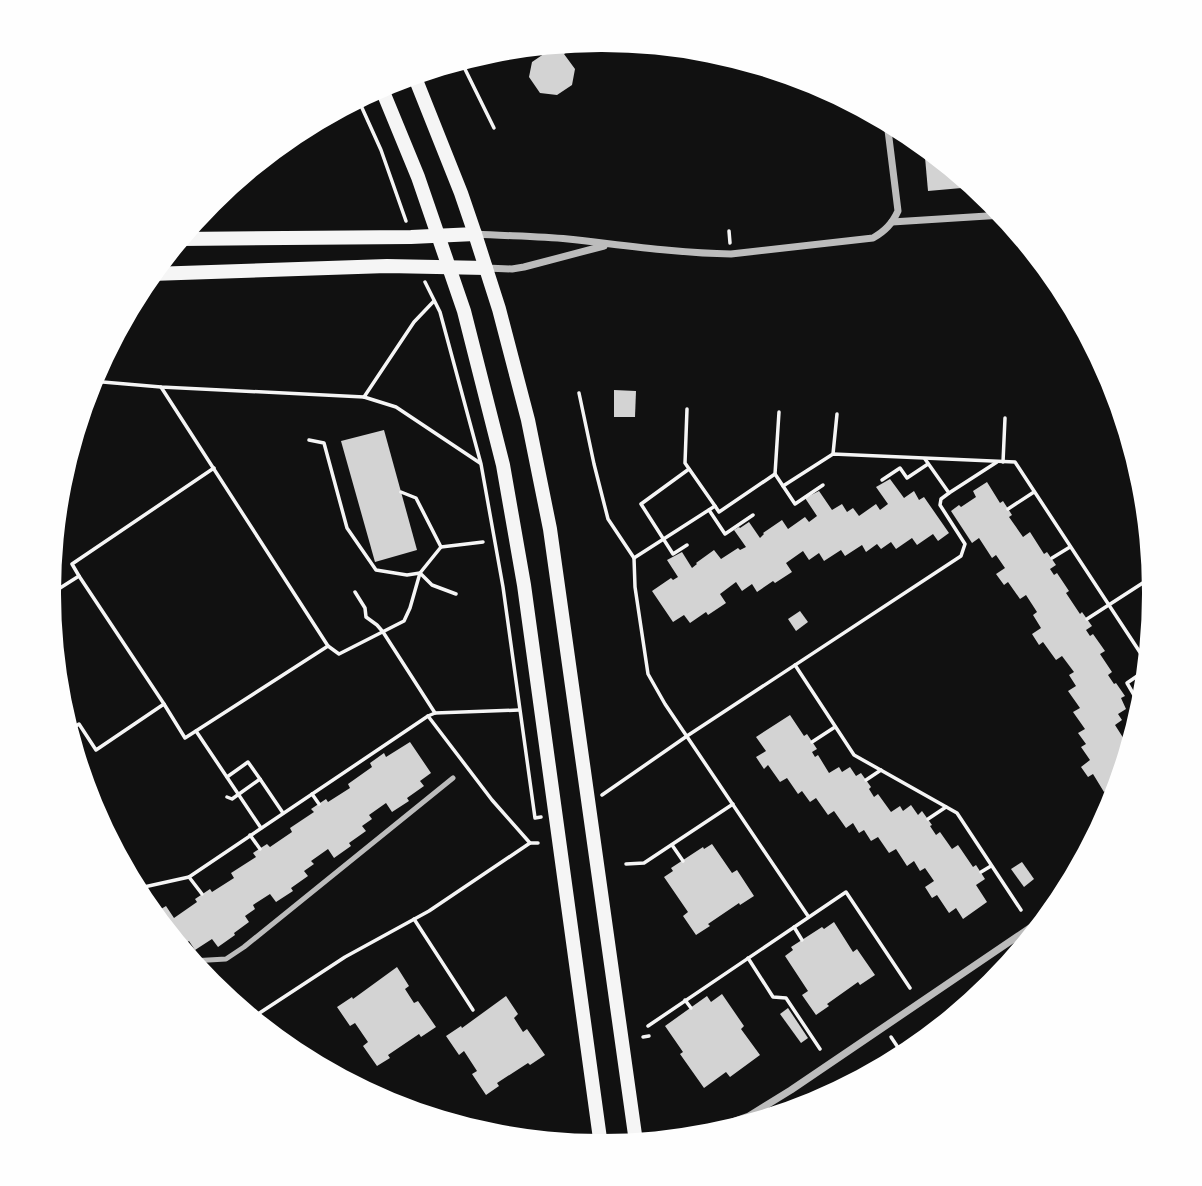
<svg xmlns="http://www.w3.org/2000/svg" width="1202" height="1186" font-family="'PT Sans',sans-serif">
<rect width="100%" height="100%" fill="#111"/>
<g fill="#d3d3d3">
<polygon points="568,44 572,49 564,54 575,69 572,85 557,95 540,93 529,77 532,62 557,45"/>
<polygon points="924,146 965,180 973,187 928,191"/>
<polygon points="614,390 636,391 635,417 614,417"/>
<polygon points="384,430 417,550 375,562 341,441"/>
<polygon points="890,479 904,498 914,491 919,500 924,497 949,533 938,541 933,534 917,545 912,538 896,549 891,542 881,549 877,544 866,552 862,545 845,556 841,550 824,561 819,553 809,560 803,551 786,563 792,572 775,583 773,581 757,592 752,584 742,591 736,582 720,594 726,603 708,615 706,612 690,623 684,615 673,622 652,591 671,578 673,580 678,577 667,560 682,552 692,568 697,564 696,563 714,550 721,559 738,548 740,550 746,547 734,530 739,527 740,528 749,522 760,538 764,534 763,533 782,520 788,529 805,517 809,522 817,516 805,498 819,491 832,510 842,504 847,512 853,508 859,516 876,504 880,510 888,504 876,487"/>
<polygon points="987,482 1000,503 1003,501 1012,515 1009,517 1023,537 1030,532 1044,554 1047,552 1056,565 1050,569 1054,575 1057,573 1069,591 1066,593 1080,614 1082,612 1092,626 1086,630 1090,636 1093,634 1105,651 1100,654 1112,672 1108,675 1114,684 1116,683 1125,696 1121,698 1126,709 1118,714 1122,720 1115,725 1129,747 1115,793 1111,787 1104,792 1093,774 1088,777 1081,767 1090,760 1081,747 1086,744 1078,733 1085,729 1073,712 1080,708 1068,691 1076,686 1069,675 1074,672 1062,656 1056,660 1043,642 1039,645 1032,634 1041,628 1033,615 1037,612 1026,595 1020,599 1008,582 1004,585 996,574 1005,568 996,555 992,558 979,538 972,543 951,511 959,505 961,507 976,497 973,491"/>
<polygon points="800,611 808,622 796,631 788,619"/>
<polygon points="790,715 804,736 807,734 817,749 812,752 815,757 818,755 829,773 839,767 842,772 850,767 856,776 861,773 871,787 869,789 874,797 878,794 891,812 900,806 903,811 911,805 918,815 922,811 932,825 930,826 936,835 940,832 952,849 958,845 973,867 976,865 985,879 976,885 987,902 963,919 956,908 949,913 937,895 932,898 925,887 934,881 925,868 920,871 914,861 907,866 896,849 889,853 878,837 871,841 864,830 859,833 853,823 846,828 834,811 828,815 816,798 810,802 802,791 798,794 787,778 780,782 768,765 764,769 756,757 766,751 756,737"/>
<polygon points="410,742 431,773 420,781 424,786 407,798 409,801 392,812 386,803 369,815 372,819 362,826 366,831 349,843 351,846 334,858 328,849 311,861 314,864 304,871 308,876 291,888 293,891 276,902 270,894 253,905 255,909 245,916 249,922 234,933 235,935 218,947 212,939 195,950 189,941 180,947 147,907 156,901 161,909 166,906 174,918 197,902 195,899 210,889 212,892 234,878 231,873 256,857 253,853 267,844 270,847 292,832 290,828 314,812 311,809 326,799 328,802 350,788 348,784 372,767 370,763 384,753 386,757"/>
<polygon points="712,844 732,873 737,870 754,896 740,905 739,903 708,924 710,926 696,935 683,916 688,912 664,877 673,871 671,868 703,847 704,849"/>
<polygon points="1022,862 1034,879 1024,887 1011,869"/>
<polygon points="834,922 853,952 857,949 875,975 860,985 858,982 827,1004 829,1006 816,1015 802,995 808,991 785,956 793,950 791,947 822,927 824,929"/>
<polygon points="397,967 409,986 405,989 414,1003 418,1001 436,1027 421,1037 419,1034 388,1055 390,1058 377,1066 363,1046 368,1042 355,1023 350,1026 337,1007 352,997 353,999"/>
<polygon points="722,994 744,1026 741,1029 760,1055 730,1077 726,1072 704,1088 680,1054 683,1052 665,1026 707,996 711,1002"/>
<polygon points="506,996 518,1014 514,1018 523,1032 527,1029 545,1055 530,1065 528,1063 497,1083 499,1086 486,1095 472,1074 477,1071 464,1051 459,1055 446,1036 461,1026 462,1028"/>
<polygon points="788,1008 808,1038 801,1043 780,1014"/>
</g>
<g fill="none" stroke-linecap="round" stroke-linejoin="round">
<g stroke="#f5f5f5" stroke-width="3.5">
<polyline points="461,61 494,128"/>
<polyline points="358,99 381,150 406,221"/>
<polyline points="729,231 730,243"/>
<polyline points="425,282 440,312 481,464 503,587 535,818 541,817"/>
<polyline points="91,381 161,387 364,397 414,322 434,301"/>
<polyline points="161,387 328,646"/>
<polyline points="579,393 594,464 608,519 634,558"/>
<polyline points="364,397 396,407 480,463"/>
<polyline points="687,409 685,463 715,506"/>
<polyline points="779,412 775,474 783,486 833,454 1015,462 1147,663"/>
<polyline points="309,440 324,443 347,528 376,570 407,575 420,573 432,585 456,594"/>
<polyline points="833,454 837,414"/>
<polyline points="1003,462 1005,418"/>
<polyline points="775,474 719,512 715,506 634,558 635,587 648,674 665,704 808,916"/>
<polyline points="882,480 900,468 907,478 928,464"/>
<polyline points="783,486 795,504 823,485"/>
<polyline points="949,493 997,462"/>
<polyline points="1008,509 1034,492"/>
<polyline points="709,510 725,534 753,515"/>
<polyline points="687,545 673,554 641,504 689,469"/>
<polyline points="441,547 483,542"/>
<polyline points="1052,558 1070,547"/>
<polyline points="79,576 164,704"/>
<polyline points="355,592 365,608 366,617 377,625 383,632 435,713 519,710"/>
<polyline points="49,595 79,576 72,564 214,468"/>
<polyline points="1087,619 1152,577"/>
<polyline points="795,665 854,755 957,813 1021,910"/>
<polyline points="1141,707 1127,683 1146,670"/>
<polyline points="428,716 492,800 530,843"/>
<polyline points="68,731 79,724 96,750 164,704 185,738 328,646 339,654 404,621 410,608 420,573 441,547 416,498 401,492"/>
<polyline points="196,731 261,828"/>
<polyline points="812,742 835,727"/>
<polyline points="227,777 248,762 260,779"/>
<polyline points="866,780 881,770"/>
<polyline points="312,794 319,804"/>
<polyline points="602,795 687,736 961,556 965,544 940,505 941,499 949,493 925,459"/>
<polyline points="227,797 232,799 260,779 283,813"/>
<polyline points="928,819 946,807"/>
<polyline points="250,835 260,849"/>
<polyline points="672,845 683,861"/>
<polyline points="626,864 644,863 733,804"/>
<polyline points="981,872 991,866"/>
<polyline points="189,877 202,894"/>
<polyline points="135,889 189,877 428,716 435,713"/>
<polyline points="414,919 473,1010"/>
<polyline points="794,927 802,940"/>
<polyline points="748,958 773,997 786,998 820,1049"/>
<polyline points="685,1000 691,1008"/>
<polyline points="252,1018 345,957 429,911 530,843 538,843"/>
<polyline points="648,1026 846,892 910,988"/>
<polyline points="643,1037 649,1036"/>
<polyline points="891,1037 903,1055"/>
</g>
<polyline stroke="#bcbcbc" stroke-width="5" points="191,961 226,959 244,947 453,778"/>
<g stroke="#bcbcbc" stroke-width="7">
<polyline points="892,222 1003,215"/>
<path d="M476,234C507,236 538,236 568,239C623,245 676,253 731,254L873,238C885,231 892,224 898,211L887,122"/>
<polyline points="486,268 512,269 524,267 604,246"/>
<polyline points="600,1145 718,1127 749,1116 791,1090 1049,915"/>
</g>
<g stroke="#f5f5f5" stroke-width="14">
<polyline points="414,75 461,193 475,234 499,309 528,420 550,529 636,1142"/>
<polyline points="381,87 418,177 464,311 503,465 524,585 601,1146"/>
<polyline points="180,239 411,237 475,234"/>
<polyline points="151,274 387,266 486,268"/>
</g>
</g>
<path d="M0 0H1202V1186H0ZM601 52H602A540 540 0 0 1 1142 592V594A540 540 0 0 1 602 1134H601A540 540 0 0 1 61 594V592A540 540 0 0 1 601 52Z" fill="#fefefe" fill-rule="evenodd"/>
</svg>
